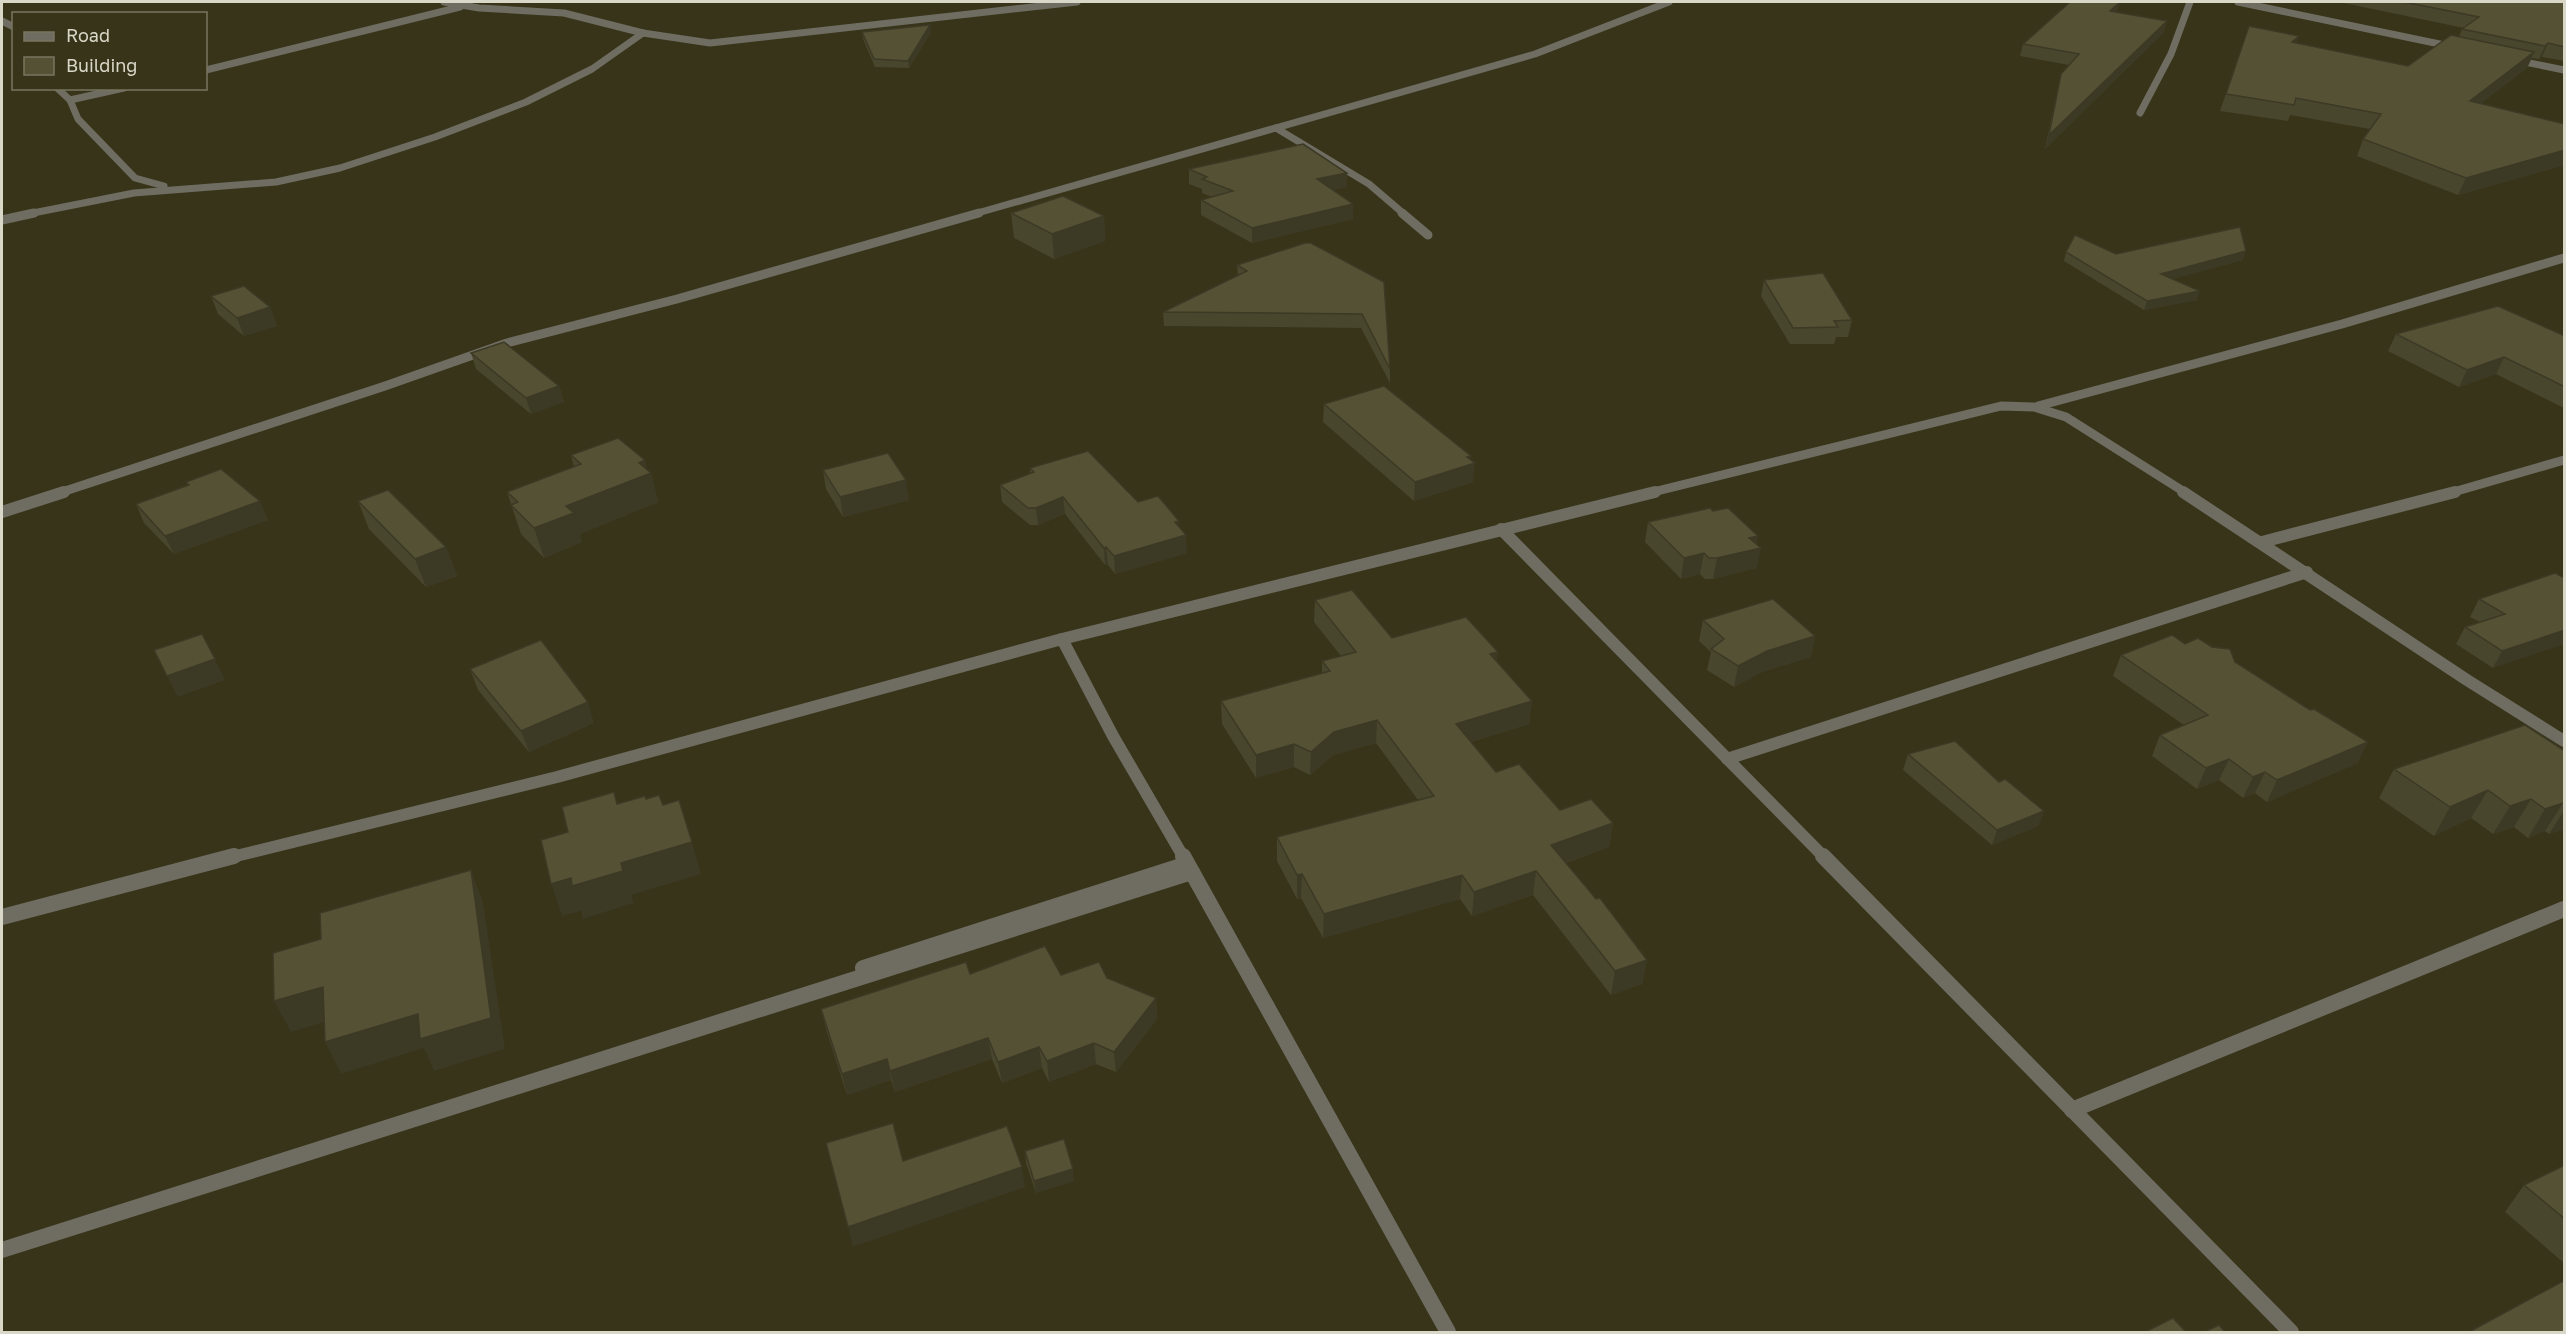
<svg xmlns="http://www.w3.org/2000/svg" width="2566" height="1334" font-family="'Golos Text',sans-serif">
<rect width="100%" height="100%" fill="#373419"/>
<g fill="none" stroke-linecap="round" stroke-linejoin="round">
<g stroke="#6f6d61" stroke-width="7">
<polyline points="444,2 479,8 564,13 643,33 710,43 1077,2"/>
<polyline points="2238,2 2454,47"/>
<polyline points="2,21 14,27"/>
<polyline points="2515,60 2564,70"/>
<polyline points="206,70 460,7"/>
<polyline points="57,88 70,100 78,119 135,178 164,186"/>
<polyline points="70,100 124,88"/>
<polyline points="2140,113 2171,54 2190,2"/>
<polyline points="1276,128 1369,184 1404,214"/>
<polyline points="28,214 134,193 276,182 340,168 435,137 526,102 592,69 643,33"/>
<polyline points="974,214 1535,54 1669,2"/>
</g>
<g stroke="#6f6d61" stroke-width="9">
<polyline points="1402,213 1428,235"/>
<polyline points="2,220 34,213"/>
<polyline points="2038,406 2342,324 2564,258"/>
<polyline points="59,493 385,386 507,343 677,299 979,213"/>
<polyline points="1649,493 2001,406 2034,407 2066,417 2186,493"/>
<polyline points="2450,493 2564,460"/>
</g>
<g stroke="#6f6d61" stroke-width="12">
<polyline points="2183,492 2467,680 2564,741"/>
<polyline points="2,512 64,492"/>
<polyline points="1501,529 1825,858"/>
<polyline points="2262,542 2455,492"/>
<polyline points="1062,639 1113,736 1184,858"/>
<polyline points="1727,759 2307,572"/>
<polyline points="228,858 557,777 1062,639 1655,492"/>
</g>
<g stroke="#6f6d61" stroke-width="16">
<polyline points="1183,856 1448,1332"/>
<polyline points="1823,856 2291,1332"/>
<polyline points="2,917 234,856"/>
<polyline points="863,968 1187,864"/>
<polyline points="2072,1110 2564,909"/>
<polyline points="2,1250 1192,872"/>
</g>
</g>
<g fill="#49462e">
<polygon points="2339,2 2565,2 2565,61 2542,57 2539,59 2532,58 2527,68 2481,103 2565,124 2565,165 2458,195 2357,156 2363,139 2370,129 2290,115 2288,121 2220,111 2249,26 2296,43 2408,66 2459,37 2462,29 2464,28"/>
<polygon points="2117,12 2167,21 2163,33 2045,149 2058,87 2061,74 2069,65 2020,56 2023,44"/>
<polygon points="862,32 931,32 909,68 875,67 863,39"/>
<polygon points="1189,169 1347,187 1333,190 1353,219 1252,243 1201,215 1201,200 1212,197 1202,193 1202,189 1189,184"/>
<polygon points="1011,213 1104,216 1105,241 1054,259 1014,238"/>
<polygon points="2066,252 2116,254 2243,260 2172,279 2197,300 2144,310 2064,261"/>
<polygon points="1237,265 1384,282 1390,369 1390,383 1361,328 1164,326 1163,312 1238,275"/>
<polygon points="1764,280 1852,320 1848,337 1836,337 1834,344 1790,344 1761,296"/>
<polygon points="211,296 270,307 277,326 244,336 218,314"/>
<polygon points="2396,334 2565,336 2565,407 2562,407 2496,374 2459,387 2388,351"/>
<polygon points="471,353 559,386 564,402 531,414 476,369"/>
<polygon points="1324,404 1471,460 1473,482 1414,501 1323,422"/>
<polygon points="571,455 648,471 651,473 658,502 580,534 582,542 544,558 521,534 507,492 574,467"/>
<polygon points="1030,468 1138,502 1179,521 1179,527 1187,553 1115,574 1108,565 1105,565 1065,514 1038,525 1030,525 1002,502 1000,485 1030,474"/>
<polygon points="823,470 909,500 843,517 826,489"/>
<polygon points="186,482 268,520 174,554 144,523 136,504 187,485"/>
<polygon points="358,501 446,547 457,576 426,587 369,529"/>
<polygon points="1713,511 1757,544 1757,568 1713,579 1705,579 1700,574 1681,579 1645,542 1648,522"/>
<polygon points="2555,573 2493,668 2456,644 2465,627 2480,622 2470,617 2479,599"/>
<polygon points="1315,600 1392,638 1497,662 1532,701 1529,724 1471,742 1496,772 1560,810 1613,823 1609,847 1566,863 1647,960 1642,984 1611,995 1533,895 1472,916 1460,899 1323,938 1301,898 1297,899 1277,861 1277,837 1418,800 1376,743 1333,755 1310,775 1294,767 1256,778 1222,724 1221,701 1322,673 1322,661 1341,656 1314,622"/>
<polygon points="1703,620 1815,636 1811,657 1762,672 1734,687 1707,670 1711,652 1699,641"/>
<polygon points="2185,644 2235,662 2358,763 2267,802 2255,793 2243,798 2219,780 2197,789 2152,756 2160,735 2184,725 2113,676 2121,655"/>
<polygon points="470,669 594,723 529,752 478,690"/>
<polygon points="2565,751 2565,829 2549,834 2545,831 2528,838 2514,827 2493,834 2471,818 2434,836 2379,798 2394,769"/>
<polygon points="1908,754 2044,811 2038,826 1992,845 1903,770"/>
<polygon points="970,974 1061,975 1107,978 1156,998 1157,1019 1116,1072 1096,1064 1049,1082 1042,1068 1002,1083 992,1059 895,1092 891,1080 847,1095 826,1029 821,1009"/>
<polygon points="1025,1151 1074,1181 1036,1193 1026,1163"/>
<polygon points="2565,1165 2565,1264 2505,1212 2524,1185"/>
</g>
<g fill="#3c3925">
<polygon points="2120,2 2116,14 2110,11"/>
<polygon points="2167,21 2163,33 2045,149 2049,135"/>
<polygon points="930,25 931,32 909,68 908,61"/>
<polygon points="2299,36 2294,51 2292,42"/>
<polygon points="2548,43 2542,57 2539,59 2545,46"/>
<polygon points="2534,52 2527,68 2463,117 2470,101"/>
<polygon points="2565,150 2565,165 2458,195 2466,178"/>
<polygon points="1347,173 1347,187 1317,194 1317,179"/>
<polygon points="1353,204 1353,219 1252,243 1252,228"/>
<polygon points="1104,216 1105,241 1054,259 1052,234"/>
<polygon points="2246,251 2243,260 2158,283 2161,274"/>
<polygon points="2200,291 2197,300 2144,310 2147,301"/>
<polygon points="270,307 277,326 244,336 237,318"/>
<polygon points="2504,357 2496,374 2459,387 2467,370"/>
<polygon points="559,386 564,402 531,414 526,398"/>
<polygon points="1471,456 1470,465 1475,463 1473,482 1414,501 1415,482"/>
<polygon points="645,460 649,474 651,473 658,502 580,534 582,542 544,558 534,528 566,506 639,463"/>
<polygon points="906,480 909,500 843,517 840,497"/>
<polygon points="1063,497 1065,514 1038,525 1036,508"/>
<polygon points="260,501 268,520 174,554 165,536"/>
<polygon points="1179,521 1180,537 1186,535 1187,553 1115,574 1114,556 1175,522"/>
<polygon points="1758,536 1756,549 1761,548 1757,568 1713,579 1717,558 1749,538"/>
<polygon points="446,547 457,576 426,587 415,559"/>
<polygon points="1106,547 1108,565 1105,565 1104,548"/>
<polygon points="1704,553 1700,574 1681,579 1684,558"/>
<polygon points="2565,630 2565,644 2493,668 2502,651"/>
<polygon points="1815,636 1811,657 1762,672 1734,687 1738,666 1767,651"/>
<polygon points="1498,652 1496,675 1490,654"/>
<polygon points="215,659 225,680 178,697 167,676"/>
<polygon points="1532,701 1529,724 1454,747 1456,724"/>
<polygon points="588,702 594,723 529,752 521,731"/>
<polygon points="1377,720 1376,743 1333,755 1310,775 1311,752 1334,732"/>
<polygon points="2368,742 2358,763 2267,802 2277,780"/>
<polygon points="1294,744 1294,767 1256,778 1256,755"/>
<polygon points="2229,759 2219,780 2197,789 2206,768"/>
<polygon points="2265,772 2255,793 2243,798 2253,777"/>
<polygon points="2488,790 2471,818 2434,836 2450,807"/>
<polygon points="2531,799 2514,827 2493,834 2510,806"/>
<polygon points="2563,803 2545,831 2528,838 2545,809"/>
<polygon points="2565,809 2565,829 2549,834"/>
<polygon points="2044,811 2038,826 1992,845 1997,830"/>
<polygon points="1613,823 1609,847 1548,869 1551,845"/>
<polygon points="692,842 701,874 631,895 634,903 583,919 581,911 562,916 551,884"/>
<polygon points="471,870 483,902 505,1049 434,1071 424,1048 341,1074 325,1042 418,1014"/>
<polygon points="1536,871 1533,895 1472,916 1474,892"/>
<polygon points="1302,874 1301,898 1297,899 1297,875"/>
<polygon points="1462,875 1460,899 1323,938 1324,914"/>
<polygon points="1647,960 1642,984 1611,995 1615,971"/>
<polygon points="323,987 338,1018 291,1032 274,1001"/>
<polygon points="1156,998 1157,1019 1116,1072 1114,1052"/>
<polygon points="988,1038 992,1059 895,1092 890,1071"/>
<polygon points="1094,1043 1096,1064 1049,1082 1047,1061"/>
<polygon points="1039,1047 1042,1068 1002,1083 998,1062"/>
<polygon points="887,1059 891,1080 847,1095 842,1074"/>
<polygon points="1022,1167 1025,1187 853,1247 848,1227"/>
<polygon points="1073,1169 1074,1181 1036,1193 1034,1181"/>
</g>
<g fill="#555135" stroke="#3c3925" stroke-width="1.5">
<polygon points="2070,2 2120,2 2110,11 2167,21 2049,135 2061,74 2079,54 2023,44"/>
<polygon points="2404,2 2565,2 2565,47 2548,43 2545,46 2462,29 2479,17"/>
<polygon points="930,25 908,61 874,59 862,32"/>
<polygon points="2249,26 2299,36 2292,42 2408,66 2451,35 2534,52 2470,101 2565,124 2565,150 2466,178 2363,139 2381,114 2296,98 2294,105 2226,94"/>
<polygon points="1303,144 1347,173 1317,179 1353,204 1252,228 1201,200 1233,191 1202,179 1207,177 1189,169"/>
<polygon points="1063,196 1104,216 1052,234 1011,213"/>
<polygon points="2240,227 2246,251 2161,274 2200,291 2147,301 2066,252 2075,235 2116,254"/>
<polygon points="1305,243 1311,243 1384,282 1390,369 1362,314 1163,312 1247,271 1237,265"/>
<polygon points="1823,273 1852,320 1834,321 1838,327 1793,328 1764,280"/>
<polygon points="244,286 270,307 237,318 211,296"/>
<polygon points="2498,306 2565,336 2565,387 2504,357 2467,370 2396,334"/>
<polygon points="504,342 559,386 526,398 471,353"/>
<polygon points="1384,386 1471,456 1467,457 1475,463 1415,482 1324,404"/>
<polygon points="618,438 645,460 639,463 651,473 566,506 574,513 534,528 511,505 518,502 507,492 581,464 571,455"/>
<polygon points="1088,451 1138,502 1158,496 1179,521 1175,522 1186,535 1114,556 1106,547 1104,548 1063,497 1036,508 1028,508 1000,485 1034,472 1030,468"/>
<polygon points="888,453 906,480 840,497 823,470"/>
<polygon points="221,469 260,501 165,536 136,504 189,485 186,482"/>
<polygon points="388,490 446,547 415,559 358,501"/>
<polygon points="1710,508 1713,511 1728,508 1758,536 1749,538 1761,548 1717,558 1709,558 1704,553 1684,558 1648,522"/>
<polygon points="2555,573 2565,578 2565,630 2502,651 2465,627 2505,614 2479,599"/>
<polygon points="1352,590 1392,638 1466,617 1498,652 1490,654 1532,701 1456,724 1496,772 1519,764 1560,810 1591,799 1613,823 1551,845 1596,899 1600,898 1647,960 1615,971 1536,871 1474,892 1462,875 1324,914 1302,874 1297,875 1277,837 1434,796 1377,720 1334,732 1311,752 1294,744 1256,755 1221,701 1330,671 1322,661 1356,652 1315,600"/>
<polygon points="1773,599 1815,636 1767,651 1738,666 1711,649 1724,639 1703,620"/>
<polygon points="202,634 215,659 167,676 154,650"/>
<polygon points="2172,635 2185,644 2198,638 2212,647 2230,649 2235,662 2310,710 2314,709 2368,742 2277,780 2265,772 2253,777 2229,759 2206,768 2160,735 2208,715 2121,655"/>
<polygon points="541,640 588,702 521,731 470,669"/>
<polygon points="2525,725 2565,751 2565,804 2563,803 2545,809 2531,799 2510,806 2488,790 2450,807 2394,769"/>
<polygon points="1955,741 1999,782 2005,779 2044,811 1997,830 1908,754"/>
<polygon points="614,792 617,804 645,796 646,799 659,795 663,805 679,800 692,842 621,863 623,871 572,886 571,878 551,884 541,840 568,832 562,807"/>
<polygon points="471,870 491,1018 420,1039 418,1014 325,1042 323,987 274,1001 273,953 321,939 320,913"/>
<polygon points="1045,946 1061,975 1099,962 1107,978 1156,998 1114,1052 1094,1043 1047,1061 1039,1047 998,1062 988,1038 890,1071 887,1059 842,1074 821,1009 966,962 970,974"/>
<polygon points="893,1123 903,1161 1007,1126 1022,1167 848,1227 826,1143"/>
<polygon points="1064,1139 1073,1169 1034,1181 1025,1151"/>
<polygon points="2565,1165 2565,1219 2524,1185"/>
<polygon points="2565,1280 2565,1332 2469,1332"/>
<polygon points="2173,1318 2186,1332 2145,1332"/>
<polygon points="2219,1325 2225,1332 2204,1332"/>
</g>
<rect width="2566" height="1334" fill="none" stroke="#d9d7c7" stroke-width="6"/>
<rect x="12" y="12" width="195" height="78" fill="#373419" stroke="#78755f" stroke-width="1.5"/>
<rect x="24" y="32" width="30" height="9" fill="#6f6d61" stroke="#78755f" stroke-width="1.5"/>
<text x="66" y="42" font-size="18" fill="#d9d7c7">Road</text>
<rect x="24" y="57" width="30" height="18" fill="#555135" stroke="#78755f" stroke-width="1.5"/>
<text x="66" y="72" font-size="18" fill="#d9d7c7">Building</text>
</svg>
